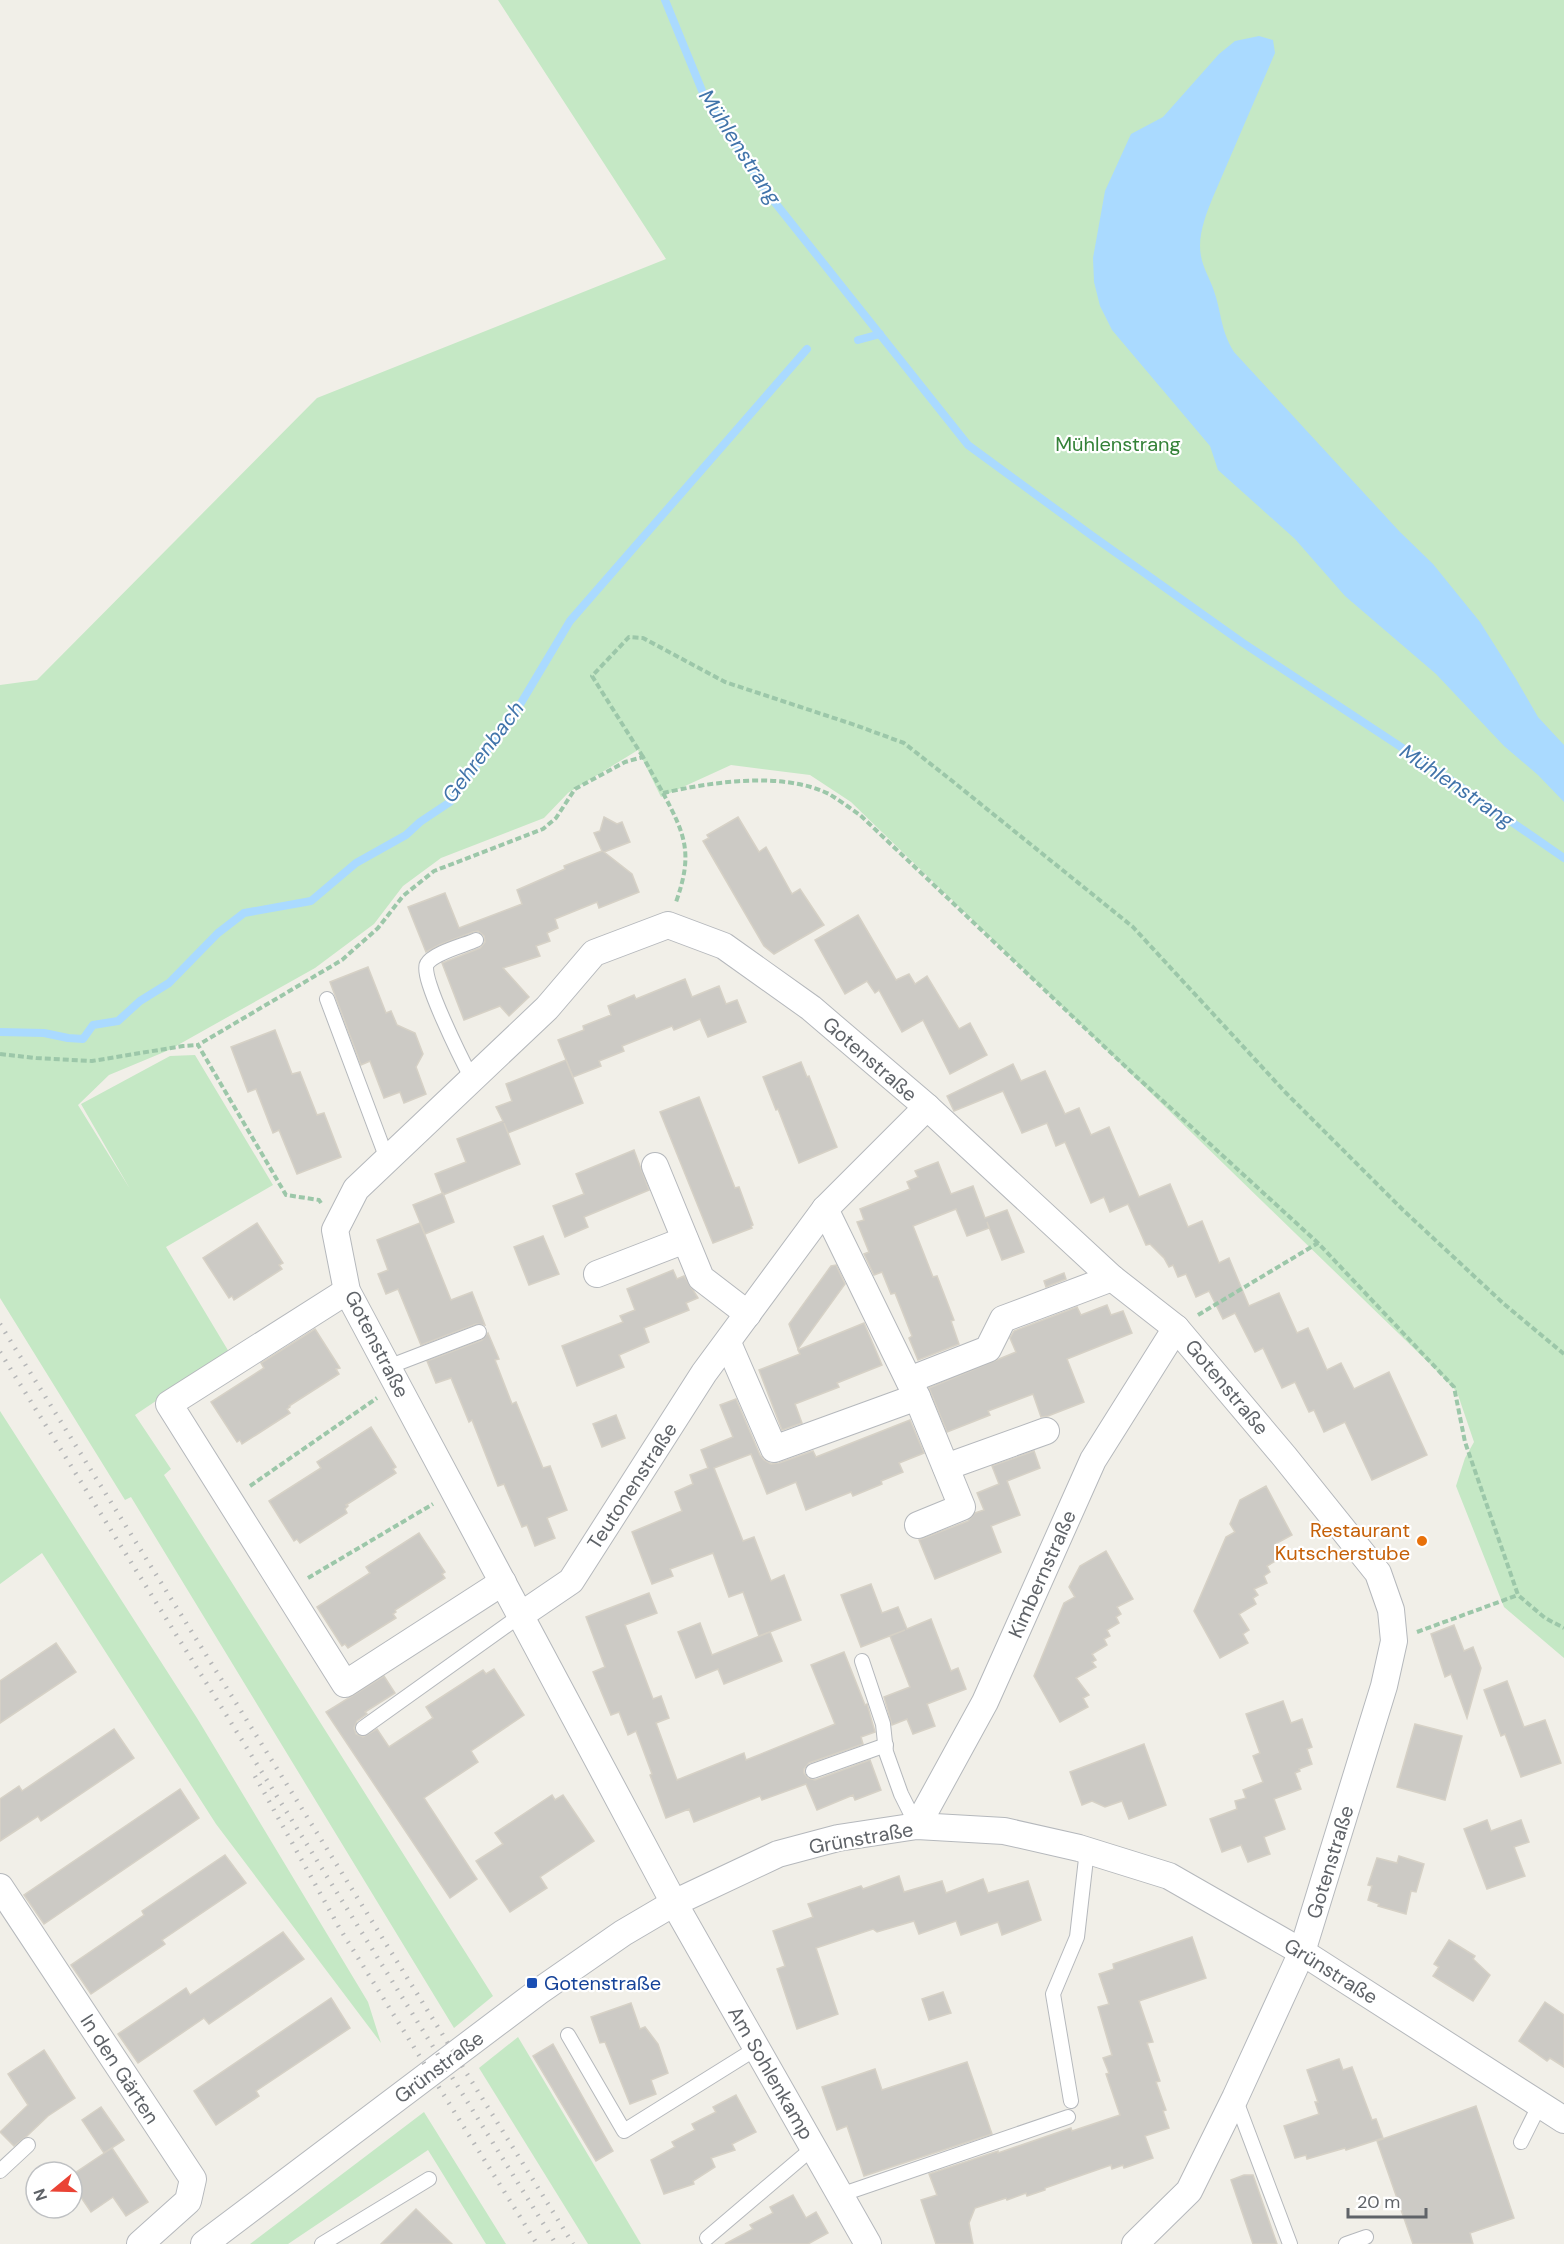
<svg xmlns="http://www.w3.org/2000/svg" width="1564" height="2244" font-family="'DM Sans',sans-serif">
<rect width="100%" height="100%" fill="#f1efe8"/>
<g fill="#c5e8c5">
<polygon points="498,0 1564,0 1564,1658 1504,1607 1456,1486 1465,1458 1474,1442 1457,1392 1430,1364 851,802 810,775 731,765 661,797 638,750 568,793 544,818 441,858 403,886 374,924 315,968 169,1050 109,1075 78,1105 130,1189 81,1104 170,1056 195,1055 273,1185 166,1247 229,1352 135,1415 171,1469 164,1475 493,1996 454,2028 131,1497 125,1500 0,1298 0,685 37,680 317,398 666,259"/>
<polygon points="0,1411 197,1718 368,2002 381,2043 216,1824 42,1553 0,1584"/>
<polygon points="518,2037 641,2244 588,2244 479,2068"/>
<polygon points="424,2112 506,2244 486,2244 428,2150 288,2244 250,2244"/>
</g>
<path fill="#aadaff" d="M1259,36L1273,40L1275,53L1213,197C1206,214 1197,237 1201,256C1203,268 1210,279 1214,291C1222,314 1220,329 1234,352L1399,531L1433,564L1480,622L1516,679L1538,717L1564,745V802L1538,775L1504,746L1436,674L1345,596L1295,539L1218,470L1210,446L1112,330L1100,306L1094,282L1093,258L1105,191L1131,134L1163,117L1219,54L1235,41Z"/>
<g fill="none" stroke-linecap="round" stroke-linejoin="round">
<g stroke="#aadaff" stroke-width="8">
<polyline points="665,0 703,93 765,190 968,445 1091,535 1243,643 1445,776 1564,858"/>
<polyline points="858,340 880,334"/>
<polyline points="0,1032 44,1033 68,1038 83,1039 93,1025 118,1021 140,1001 169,983 218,933 244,913 311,901 356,863 406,835 420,822 450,802 521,703 570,621 807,349"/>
</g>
</g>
<g fill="#cccac5" stroke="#d6d1c6" stroke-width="1.5">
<polygon points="604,817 617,824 622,822 630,842 604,852 632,874 639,892 599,908 597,902 555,919 558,928 547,933 550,941 536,946 540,956 503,968 529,997 509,1016 500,1006 464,1020 442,963 480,948 485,942 484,936 478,931 473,932 439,945 426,952 408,907 445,893 459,928 522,904 517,890 565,869 564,866 602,851 594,833 600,831"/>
<polygon points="738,817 759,852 766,847 792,894 800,889 824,925 774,954 764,946 703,841 709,838 707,835"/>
<polygon points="858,915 896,980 909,974 915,984 927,976 959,1029 970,1023 987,1055 950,1074 923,1020 902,1032 879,990 875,993 867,981 845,994 815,940"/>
<polygon points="368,967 386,1013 391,1011 397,1025 415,1033 423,1054 416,1067 426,1094 404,1103 400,1092 384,1098 370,1061 361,1065 330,982"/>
<polygon points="685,979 692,997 719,986 726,1004 737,1000 746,1022 708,1037 700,1019 674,1030 672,1026 622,1046 624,1051 599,1061 601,1066 573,1077 558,1040 584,1030 583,1026 611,1015 608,1006 634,995 636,999"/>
<polygon points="275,1030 292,1074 300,1072 317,1115 324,1113 341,1157 297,1174 279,1130 273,1133 256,1089 248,1092 231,1047"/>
<polygon points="566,1060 583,1103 508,1133 504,1123 520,1164 443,1195 435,1174 466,1162 457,1139 503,1121 496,1107 512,1101 506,1084"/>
<polygon points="801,1062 807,1077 809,1076 837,1147 799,1163 778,1109 776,1110 763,1077"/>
<polygon points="1013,1064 1021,1081 1045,1071 1065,1114 1079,1108 1091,1135 1109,1127 1139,1197 1170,1184 1188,1227 1202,1221 1219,1263 1229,1258 1249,1306 1279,1293 1297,1333 1308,1328 1327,1370 1341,1363 1354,1389 1389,1372 1427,1455 1372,1480 1345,1422 1324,1432 1314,1410 1309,1412 1295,1382 1282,1388 1263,1348 1255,1352 1235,1313 1223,1319 1209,1291 1196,1297 1186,1274 1178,1277 1173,1265 1169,1267 1164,1258 1150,1244 1146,1245 1128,1204 1110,1212 1104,1197 1091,1203 1065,1142 1056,1146 1047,1123 1022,1133 1003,1091 954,1111 947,1096"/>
<polygon points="699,1097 735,1188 739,1187 753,1225 751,1226 752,1228 713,1243 660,1112"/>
<polygon points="634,1150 649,1190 584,1217 588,1227 565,1237 553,1206 584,1194 576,1174"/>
<polygon points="938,1162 951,1194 973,1186 985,1218 1007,1210 1024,1252 1002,1260 987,1222 989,1228 967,1236 956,1209 913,1226 933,1277 937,1276 954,1320 951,1321 959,1344 918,1360 909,1338 912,1336 895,1293 891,1294 882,1272 874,1275 864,1254 869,1252 857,1222 864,1220 860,1209 910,1189 907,1182 918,1177 915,1171"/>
<polygon points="443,1193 454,1222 425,1234 413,1205"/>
<polygon points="257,1223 283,1263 279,1265 282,1269 234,1300 232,1296 229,1298 203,1258"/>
<polygon points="420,1223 451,1300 472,1292 485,1325 476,1324 421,1345 398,1289 386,1294 378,1274 388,1270 377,1240"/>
<polygon points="543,1236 559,1274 529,1285 514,1247"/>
<polygon points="836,1265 845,1284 798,1349 789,1324 831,1266"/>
<polygon points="673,1270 677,1279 684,1276 698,1298 686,1303 689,1310 644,1328 649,1342 619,1355 624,1367 577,1386 562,1346 623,1322 620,1316 635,1310 627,1289"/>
<polygon points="1064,1273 1066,1279 1046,1287 1044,1281"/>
<polygon points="1107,1305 1111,1315 1123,1311 1132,1333 1067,1359 1084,1402 1048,1416 1041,1417 1033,1394 988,1411 990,1415 947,1432 929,1388 1016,1352 1010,1338 1014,1331 1077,1307 1081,1315"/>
<polygon points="864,1323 882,1365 837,1383 839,1387 795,1404 802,1423 782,1430 759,1370 800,1354 798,1350"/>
<polygon points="315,1329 340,1368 336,1369 339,1374 289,1406 290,1407 287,1409 290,1413 242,1444 240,1440 237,1442 211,1402 264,1368 261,1363"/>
<polygon points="488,1333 499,1359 495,1360 512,1404 516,1402 543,1468 550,1466 567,1510 547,1518 555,1538 535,1546 527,1525 522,1527 504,1484 498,1486 472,1420 469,1422 451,1378 436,1383 427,1361 482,1340"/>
<polygon points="736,1399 760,1455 764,1460 771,1464 779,1463 813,1451 816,1457 910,1420 924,1453 899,1463 903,1472 881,1481 882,1484 853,1496 851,1492 806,1510 796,1482 767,1494 751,1454 714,1468 743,1541 754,1537 771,1581 784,1575 801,1620 759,1636 743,1592 729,1597 713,1553 670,1569 673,1576 652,1584 632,1532 682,1511 675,1492 693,1484 690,1475 708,1468 701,1450 733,1437 720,1405"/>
<polygon points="616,1415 625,1438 602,1447 593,1424"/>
<polygon points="371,1427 396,1467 393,1469 396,1473 346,1505 348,1506 345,1509 347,1513 300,1543 297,1539 294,1541 269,1501 321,1468 317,1462"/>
<polygon points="1034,1451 1040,1468 1007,1481 1020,1515 991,1526 1001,1552 935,1579 919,1540 968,1521 975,1513 984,1510 977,1493 999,1484 992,1466"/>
<polygon points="1266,1486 1292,1535 1277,1543 1281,1551 1276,1553 1279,1559 1267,1566 1270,1572 1264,1576 1267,1583 1254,1589 1258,1595 1253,1598 1256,1604 1239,1614 1249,1630 1243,1634 1248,1643 1220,1658 1194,1611 1226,1537 1235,1532 1230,1524 1240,1500"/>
<polygon points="419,1533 445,1572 442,1574 445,1578 395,1610 396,1612 393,1614 396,1618 348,1648 345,1644 342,1646 317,1607 370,1573 366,1567"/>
<polygon points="1106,1551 1133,1599 1117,1607 1121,1614 1116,1617 1119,1623 1107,1630 1110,1636 1104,1639 1107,1645 1092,1654 1096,1660 1092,1662 1096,1667 1076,1678 1089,1695 1083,1698 1088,1707 1060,1722 1034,1676 1064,1603 1075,1597 1069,1587 1080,1566"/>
<polygon points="871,1584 882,1613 898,1607 907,1629 931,1619 951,1671 958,1668 966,1689 927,1704 935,1726 913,1734 907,1719 892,1725 884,1697 910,1687 890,1636 905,1630 861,1647 841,1595"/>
<polygon points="649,1593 657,1613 625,1625 653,1699 661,1696 669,1718 656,1723 677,1780 744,1753 746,1760 835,1724 811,1665 844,1652 865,1705 867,1704 875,1732 861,1737 863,1744 809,1763 804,1769 804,1773 808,1778 815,1780 870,1760 881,1790 855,1800 853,1795 817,1810 806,1784 762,1800 760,1796 694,1822 689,1809 666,1818 650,1775 652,1774 636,1731 628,1735 619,1712 611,1715 593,1672 605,1667 586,1617"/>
<polygon points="700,1623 712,1655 770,1632 782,1661 724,1684 718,1669 696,1678 678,1632"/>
<polygon points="1454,1625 1464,1651 1473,1647 1481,1668 1467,1718 1451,1674 1445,1677 1431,1634"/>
<polygon points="56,1643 76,1672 0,1723 0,1681"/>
<polygon points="494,1669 524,1715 471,1751 478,1762 424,1798 477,1879 450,1898 326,1712 384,1676 395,1693 365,1712 367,1714 357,1721 354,1728 356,1734 363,1737 377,1729 389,1747 433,1718 426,1707 483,1670 486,1674"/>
<polygon points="1507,1681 1524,1727 1545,1720 1561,1763 1521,1777 1505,1734 1501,1736 1484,1690"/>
<polygon points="1283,1701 1291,1723 1302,1719 1312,1747 1307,1749 1312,1764 1299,1769 1300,1771 1295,1773 1301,1789 1274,1799 1285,1829 1264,1837 1270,1854 1248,1862 1241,1845 1222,1852 1210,1819 1237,1809 1235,1801 1246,1798 1243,1790 1263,1782 1253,1756 1260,1753 1246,1714"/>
<polygon points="1415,1724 1462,1736 1445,1800 1397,1787"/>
<polygon points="114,1729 134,1758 41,1821 38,1816 0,1841 0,1799 19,1786 22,1791"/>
<polygon points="1144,1744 1166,1805 1129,1819 1122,1801 1105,1807 1092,1801 1082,1805 1070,1772"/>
<polygon points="180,1789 199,1818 44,1924 24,1895"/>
<polygon points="552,1795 555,1800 563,1795 594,1841 540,1877 547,1888 510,1912 476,1861 503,1844 495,1833"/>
<polygon points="1487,1820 1491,1831 1521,1820 1529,1842 1514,1847 1525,1876 1487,1889 1464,1829"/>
<polygon points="225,1855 246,1883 162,1940 165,1944 91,1994 71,1965 144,1915 142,1911"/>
<polygon points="1399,1856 1424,1864 1416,1892 1411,1891 1406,1914 1378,1906 1379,1904 1368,1900 1372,1886 1368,1885 1377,1858 1397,1863"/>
<polygon points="899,1876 904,1892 942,1881 946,1893 983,1879 988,1893 1028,1881 1041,1920 1002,1935 998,1922 961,1935 956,1921 919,1934 914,1921 877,1932 873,1929 816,1948 838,2014 797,2029 777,1969 785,1966 773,1931 813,1917 808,1904 861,1886 863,1889"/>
<polygon points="283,1932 304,1959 209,2024 204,2018 138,2063 118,2034 186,1988 190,1995"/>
<polygon points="1192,1937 1206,1978 1139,2001 1153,2042 1147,2043 1160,2081 1156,2082 1166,2110 1163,2111 1169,2128 1145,2136 1153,2158 1124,2168 1123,2165 1112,2169 1111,2165 1045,2188 1045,2190 1027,2196 1026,2193 1007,2200 1006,2198 975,2208 969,2223 973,2244 936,2244 921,2200 937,2195 929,2174 998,2151 998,2153 1071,2128 1072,2131 1120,2115 1106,2074 1109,2073 1103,2058 1112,2055 1098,2007 1109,2004 1099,1974 1114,1969 1113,1964"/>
<polygon points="1449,1940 1475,1956 1473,1959 1490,1975 1473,2001 1433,1976 1439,1967 1434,1964"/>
<polygon points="943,1992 951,2013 929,2020 922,1999"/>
<polygon points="331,1998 350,2028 256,2091 259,2096 216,2125 194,2091"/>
<polygon points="1545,2002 1564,2015 1564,2067 1550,2058 1547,2061 1519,2041"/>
<polygon points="631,2003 640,2029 645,2027 658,2044 668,2073 651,2080 656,2094 630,2104 605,2042 600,2043 591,2017"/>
<polygon points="553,2044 613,2151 596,2161 533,2056"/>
<polygon points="44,2050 75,2098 48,2116 27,2136 14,2146 0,2132 28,2105 8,2074"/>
<polygon points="1339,2059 1343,2070 1352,2067 1372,2120 1376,2119 1383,2138 1346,2150 1345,2148 1307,2159 1306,2155 1295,2158 1284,2126 1319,2114 1315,2102 1318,2102 1307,2070"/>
<polygon points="967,2062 992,2134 864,2176 847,2126 837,2130 822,2087 875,2069 882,2090"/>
<polygon points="736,2095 756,2132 732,2144 735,2150 711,2158 715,2167 693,2181 694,2184 664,2194 651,2160 675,2147 672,2142 695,2130 692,2124 716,2112 713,2107"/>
<polygon points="1476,2106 1514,2218 1470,2233 1473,2244 1413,2244 1377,2141"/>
<polygon points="101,2107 124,2140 104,2153 82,2120"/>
<polygon points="112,2148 148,2202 126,2216 113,2197 91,2212 72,2184 72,2175"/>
<polygon points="1244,2175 1253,2175 1277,2244 1253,2244 1231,2180"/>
<polygon points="793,2195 806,2218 816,2212 828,2233 808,2244 725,2244 753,2229 750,2225 773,2213 770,2207"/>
<polygon points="416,2209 452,2244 381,2244"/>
</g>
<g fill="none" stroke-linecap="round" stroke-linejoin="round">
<g stroke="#b5b8bc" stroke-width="16">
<g id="service">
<polyline points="327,999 387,1159"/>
<path d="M472,1079C464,1064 419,975 427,964C433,953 465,945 476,940"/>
<polyline points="388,1367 479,1332"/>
<polyline points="862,1661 883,1724 886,1752 901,1794 917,1826"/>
<polyline points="363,1728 521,1615"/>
<polyline points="813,1771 886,1745"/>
<polyline points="568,2035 624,2131 757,2048"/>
<polyline points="1235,2098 1290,2244"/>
<polyline points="1071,2101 1053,1994 1077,1937 1087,1850"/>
<polyline points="1521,2142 1540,2104"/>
<polyline points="0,2171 28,2145"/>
<polyline points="840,2195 1068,2117"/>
<polyline points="707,2238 814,2147"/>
<polyline points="322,2244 429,2179"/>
<polyline points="1346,2244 1366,2237"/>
</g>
</g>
<g stroke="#b5b8bc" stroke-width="28">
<g id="minor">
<polyline points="655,1166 701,1278 748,1314"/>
<polyline points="825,1209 917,1397 962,1507 918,1525"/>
<polyline points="597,1274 685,1240"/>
<polyline points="347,1291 169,1404 345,1684 503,1582"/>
<polyline points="728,1343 774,1449 917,1397"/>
<polyline points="909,1380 988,1349 1003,1319 1112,1278"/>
<polyline points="946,1467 1046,1431"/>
<polyline points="521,1615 571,1581 704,1373 825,1209 927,1107"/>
<polyline points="917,1826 985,1702 1093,1460 1176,1328"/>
<polyline points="0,1887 193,2179 188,2201 140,2244"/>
<polyline points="204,2244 538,1992 623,1933 674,1903 778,1854 838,1838 917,1826 1004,1831 1079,1848 1169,1876 1302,1952 1564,2120"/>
<polyline points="868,2244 674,1903 347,1291 335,1230 356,1189 547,1008 594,953 668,925 724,946 811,1008 927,1107 1112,1278 1176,1328 1284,1456 1378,1573 1391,1610 1394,1641 1384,1686 1302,1952 1235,2098 1189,2191 1135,2244"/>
</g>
</g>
<g stroke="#9cc7a9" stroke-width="4" stroke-dasharray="6 3" stroke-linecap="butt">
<polyline points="643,757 592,676 629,637 643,638 725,682 855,725 904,743 951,780 1133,927 1286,1093 1403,1210 1504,1304 1564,1354"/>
<path d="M663,793C686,836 693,854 676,902"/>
<polyline points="0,1054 36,1058 92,1061 183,1046 198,1045"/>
<path d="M321,1203L319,1200L286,1195L198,1045L342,960L378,928L403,896L434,871L543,829L556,818L575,789L625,762L643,757L663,793C712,782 782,771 829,794C839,800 850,808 860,815L1127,1068L1318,1243L1454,1387L1465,1442L1518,1595L1545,1618L1564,1628"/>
<polyline points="1198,1315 1318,1243"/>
<polyline points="250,1486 377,1398"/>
<polyline points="308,1578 433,1504"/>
<polyline points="1417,1632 1518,1595"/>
</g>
<use href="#service" stroke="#fff" stroke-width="14"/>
<use href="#minor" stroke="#fff" stroke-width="26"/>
<g stroke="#b6b7b8" stroke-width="4.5" stroke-dasharray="1.5 8" stroke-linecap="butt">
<polyline points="0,1324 573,2244"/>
<polyline points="0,1352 556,2244"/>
<polyline points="255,1776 340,1929 537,2244"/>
</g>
</g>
<circle fill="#e8710a" stroke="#fff" stroke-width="2" cx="1422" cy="1541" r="6"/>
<rect fill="#1a4fb4" stroke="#fff" stroke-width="2" x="526" y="1977" width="12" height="12" rx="3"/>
<g text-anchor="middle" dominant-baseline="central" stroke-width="4.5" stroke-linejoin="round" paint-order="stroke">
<g font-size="20" fill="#348238" stroke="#fff">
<text x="1118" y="444">Mühlenstrang</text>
</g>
<g font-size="20" fill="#5f6368" stroke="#fff">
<text transform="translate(870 1059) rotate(41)">Gotenstraße</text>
<text transform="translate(377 1344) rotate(63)">Gotenstraße</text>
<text transform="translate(1227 1387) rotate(50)">Gotenstraße</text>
<text transform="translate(632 1486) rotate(-57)">Teutonenstraße</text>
<text transform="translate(1042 1574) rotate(-66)">Kimbernstraße</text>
<text transform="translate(861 1838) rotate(-10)">Grünstraße</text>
<text transform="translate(1330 1862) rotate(-73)">Gotenstraße</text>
<text transform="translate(1331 1971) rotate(32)">Grünstraße</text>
<text transform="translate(439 2067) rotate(-37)">Grünstraße</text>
<text transform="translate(120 2069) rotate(57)">In den Gärten</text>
<text transform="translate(771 2073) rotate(60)">Am Sohlenkamp</text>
</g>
<g font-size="20" fill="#c56008" stroke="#fff" text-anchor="end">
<text x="1410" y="1530">Restaurant<tspan x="1410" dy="23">Kutscherstube</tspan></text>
</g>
<g font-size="20" fill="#164399" stroke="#fff" text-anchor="start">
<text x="544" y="1983">Gotenstraße</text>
</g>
<g font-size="21" font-style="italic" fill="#4174aa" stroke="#fff">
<text transform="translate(740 147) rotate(57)">Mühlenstrang</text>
<text transform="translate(483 752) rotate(-53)">Gehrenbach</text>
<text transform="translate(1457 786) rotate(34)">Mühlenstrang</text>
</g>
</g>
<g transform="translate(54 2190) rotate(251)"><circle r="28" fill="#ffffff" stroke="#bfc1c3" stroke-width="1.5"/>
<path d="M0-4.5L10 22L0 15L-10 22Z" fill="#ea4335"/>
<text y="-9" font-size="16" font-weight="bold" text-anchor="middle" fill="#5f6368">N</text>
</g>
<path d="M1348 2208v9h78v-9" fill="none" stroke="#5f6368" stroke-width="3"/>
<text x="1357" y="2208" font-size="18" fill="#5f6368" stroke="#ffffff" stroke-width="4.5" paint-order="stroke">20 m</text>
</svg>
